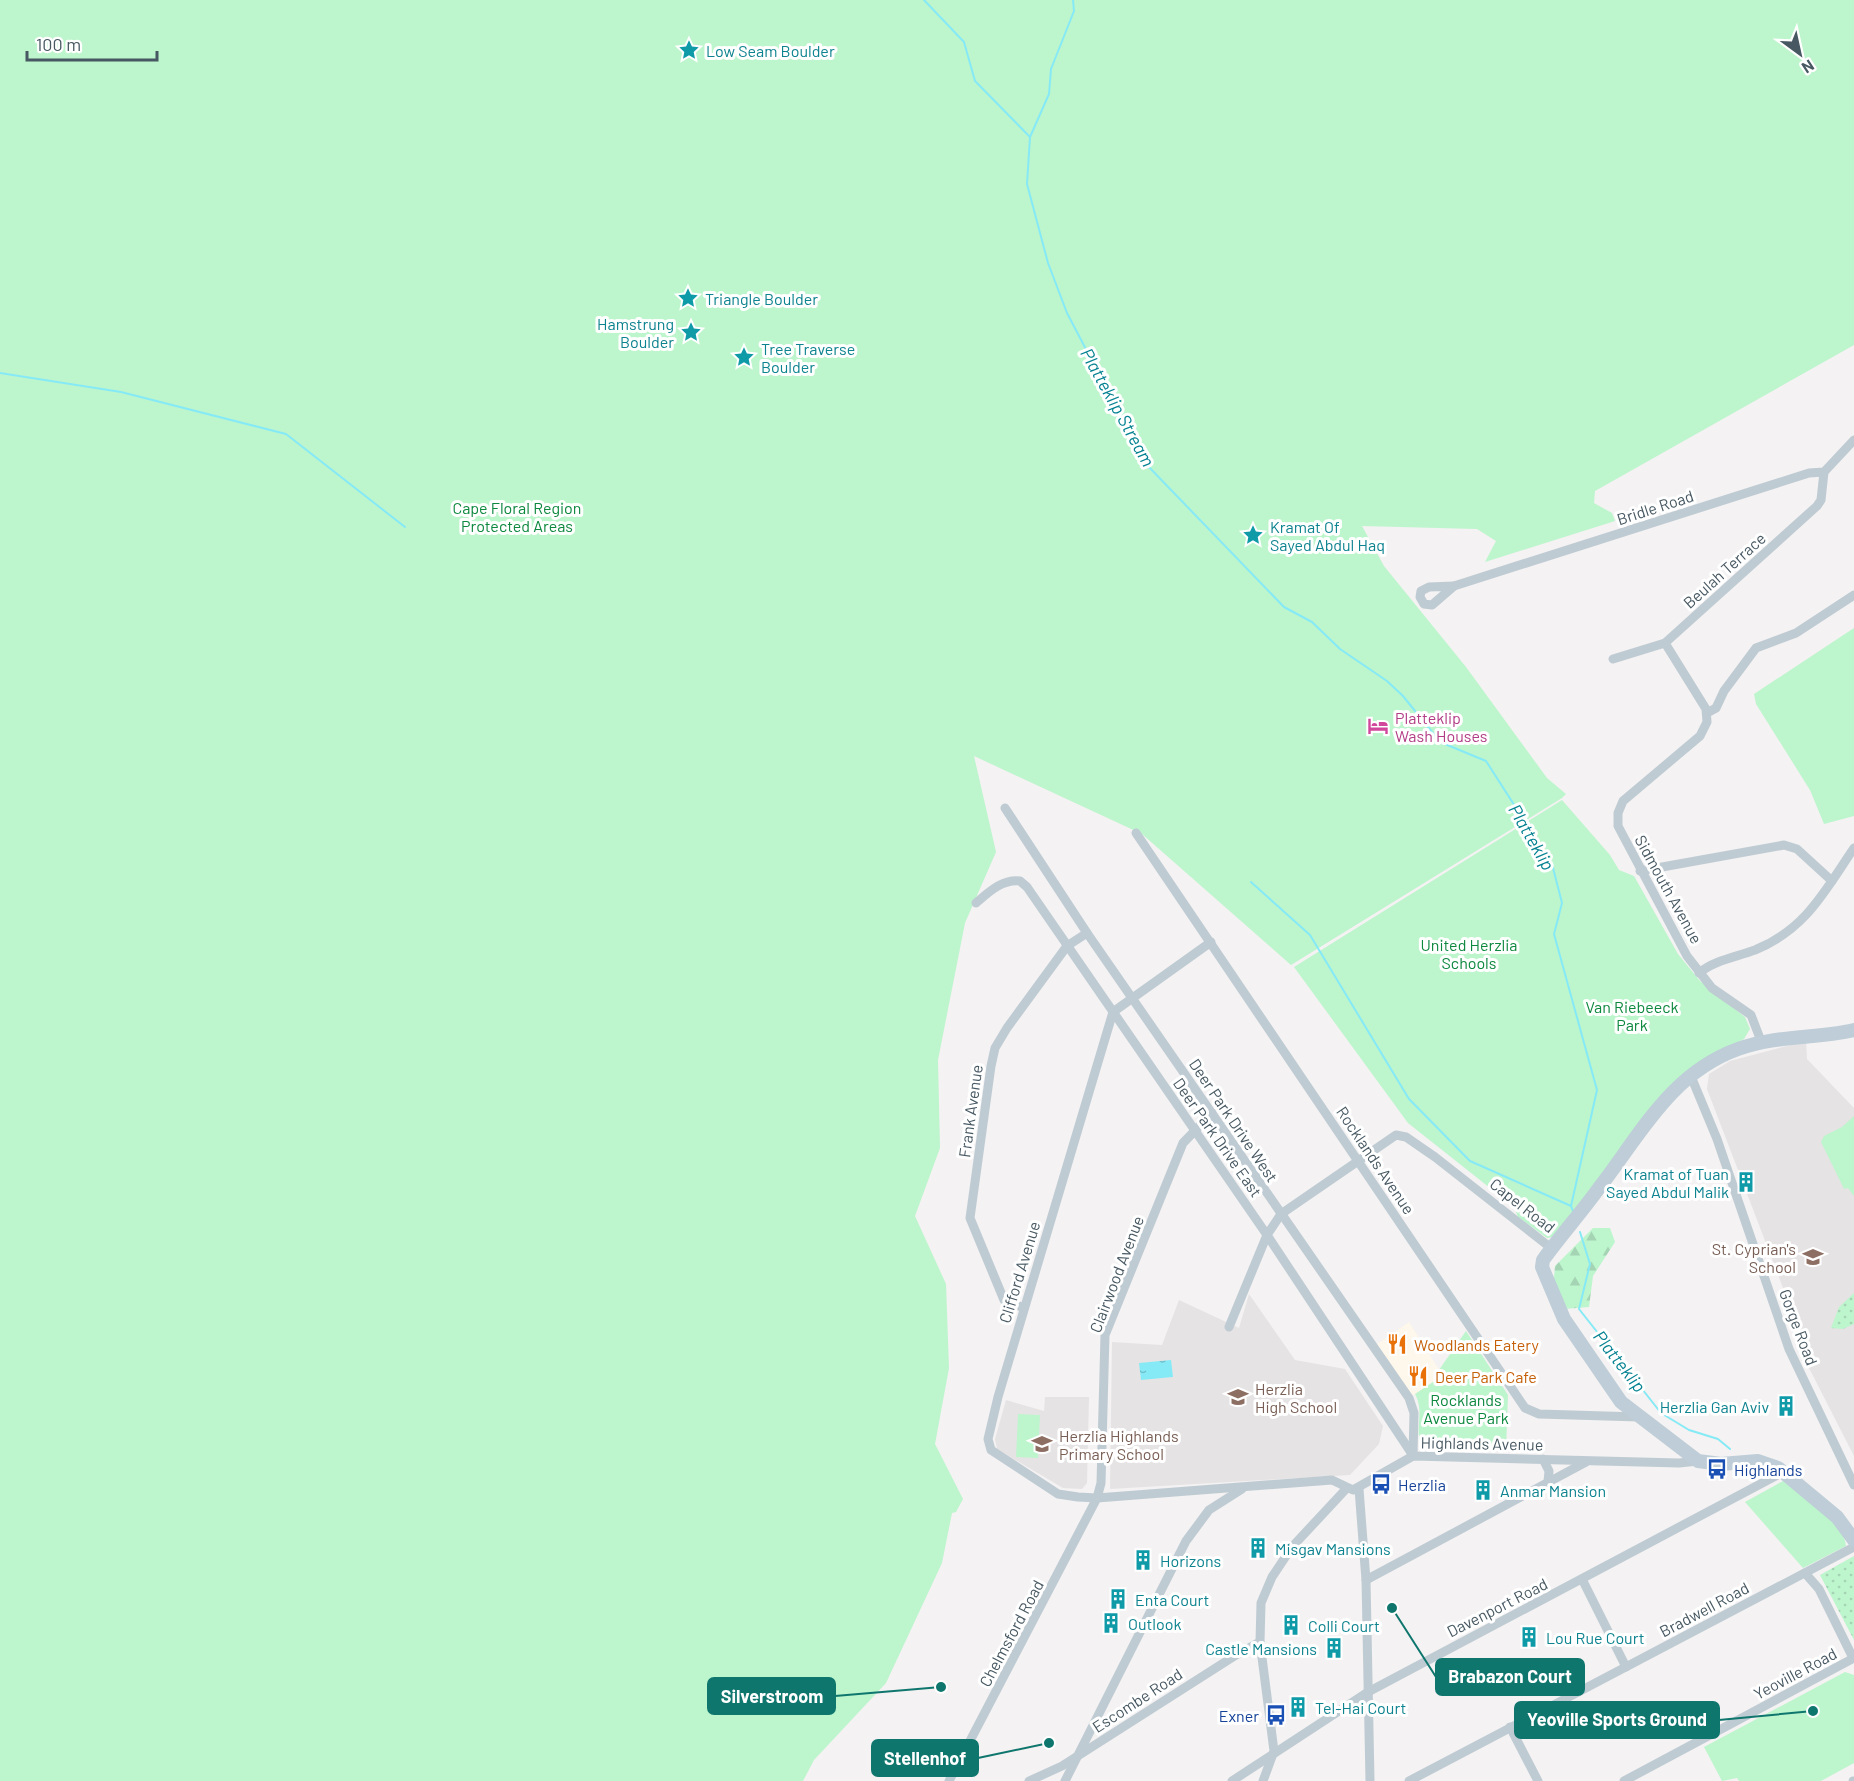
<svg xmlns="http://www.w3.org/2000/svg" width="1854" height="1781" font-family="Barlow,sans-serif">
<defs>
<pattern id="grass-dots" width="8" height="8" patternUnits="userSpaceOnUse" patternTransform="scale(1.5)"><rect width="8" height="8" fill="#bdf5cd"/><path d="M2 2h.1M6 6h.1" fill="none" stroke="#a4d4b3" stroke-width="1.8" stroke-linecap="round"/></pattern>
<pattern id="forest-firs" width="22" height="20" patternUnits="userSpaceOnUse" patternTransform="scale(1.5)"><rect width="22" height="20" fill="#bdf5cd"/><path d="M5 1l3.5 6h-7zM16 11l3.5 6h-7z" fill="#a4d4b3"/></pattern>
<pattern id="water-ripples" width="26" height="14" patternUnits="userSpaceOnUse" patternTransform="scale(1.5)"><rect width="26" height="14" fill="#86eaf6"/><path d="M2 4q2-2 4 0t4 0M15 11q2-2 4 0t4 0" fill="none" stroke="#6fc0cb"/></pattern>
</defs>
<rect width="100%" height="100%" fill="#f4f2f2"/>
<polygon fill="#fef7ec" points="1409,1322 1443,1376 1409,1398 1373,1347"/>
<g fill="#e6e3e4">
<polygon points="1806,1041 1807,1059 1854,1108 1854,1456 1807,1364 1790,1306 1707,1089 1709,1074 1730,1061"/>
<polygon points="1249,1294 1295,1360 1345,1369 1383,1426 1379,1444 1350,1475 1110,1489 1112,1342 1162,1345 1179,1300 1239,1328"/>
<polygon points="1045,1397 1089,1397 1087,1483 1082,1489 1063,1488 997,1449 995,1439 1006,1400 1044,1411"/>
</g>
<g fill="url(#grass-dots)">
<polygon points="1854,1293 1854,1324 1843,1329 1831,1328 1839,1307"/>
<polygon points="1854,1556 1854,1640 1820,1575"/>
</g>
<polygon fill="url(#forest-firs)" points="1593,1228 1610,1228 1615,1242 1593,1276 1589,1307 1564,1309 1553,1290 1555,1266"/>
<g fill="#bdf5cd">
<polygon points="0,0 1854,0 1854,345 1595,491 1594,503 1612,513 1615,521 1485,562 1496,541 1477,529 1362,526 1384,566 1466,667 1547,778 1566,794 1562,798 1291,965 1142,834 974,756 996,852 965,923 938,1060 940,1148 915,1216 946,1284 949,1368 935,1444 963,1499 956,1512 952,1513 942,1563 886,1683 814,1760 803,1781 0,1781"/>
<polygon points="1854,628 1854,816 1824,824 1810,790 1756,704 1754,694"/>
<polygon points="1562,800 1610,855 1619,870 1634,876 1678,954 1700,981 1745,1017 1750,1029 1744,1039 1695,1065 1553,1237 1547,1238 1518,1217 1514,1207 1408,1123 1294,967"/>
<polygon points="1854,1116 1854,1196 1848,1188 1844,1189 1821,1142 1824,1136 1842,1127"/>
<path d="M1466,1331L1508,1395L1506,1449L1438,1447L1420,1442C1416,1425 1424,1410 1415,1394L1442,1376L1439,1370Z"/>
<polygon points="1018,1414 1040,1415 1038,1458 1016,1457"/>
<path d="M1783,1481C1801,1496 1844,1522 1846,1546L1803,1568L1745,1502Z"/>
<polygon points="1845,1672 1854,1675 1854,1763 1821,1781 1739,1781 1737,1778 1722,1781 1704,1747"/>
</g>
<polygon fill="url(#water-ripples)" points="1171,1360 1173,1377 1141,1380 1139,1363"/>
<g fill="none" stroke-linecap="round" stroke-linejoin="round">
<g stroke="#86eaf6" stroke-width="2">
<polyline points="924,0 964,42 975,81 1030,137"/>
<polyline points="1073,0 1074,11 1051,69 1049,94 1030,137 1027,184 1048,263 1067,313 1146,464 1284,607 1312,622 1340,649 1387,681 1403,696 1440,742 1486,761 1552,864 1562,903 1554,934 1597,1090 1571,1206 1573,1211"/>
<polyline points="0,373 121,392 286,434 405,527"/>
<polyline points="1251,882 1310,935 1409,1099 1470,1161 1571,1206"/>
<polyline points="1580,1232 1590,1264 1579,1309 1661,1413 1689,1430 1718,1439 1730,1449"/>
</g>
<g stroke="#bfcbd3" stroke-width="9">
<polyline points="1454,586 1809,473 1824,472 1854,440"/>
<polygon points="1454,586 1432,605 1424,604 1420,597 1421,591 1429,587"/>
<polyline points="1665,643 1706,709 1707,722 1700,736 1623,801 1618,813 1618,826 1687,956 1712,988 1751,1015 1761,1041"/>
<polyline points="1613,659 1665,643 1817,506 1821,500 1824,472"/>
<polyline points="1707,713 1716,708 1724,691 1756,648 1796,633 1854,595"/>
<polyline points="1005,808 1087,933 1409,1398 1414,1413 1413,1456"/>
<polyline points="1136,833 1525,1408 1539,1414 1639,1417"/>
<polyline points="1640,871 1784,845 1797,849 1832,881"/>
<path d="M976,903C989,892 1002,879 1020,881L1027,887L1267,1235L1412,1454"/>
<polyline points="1211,942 1113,1012 998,1397 988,1439 991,1450 1058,1494 1078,1497 1097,1498 1332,1480 1353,1490 1413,1456 1679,1463 1698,1461"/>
<path d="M1699,973C1715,960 1736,957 1755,950C1806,929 1824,892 1854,848"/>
<polyline points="1690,1074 1717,1139 1789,1349 1854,1485"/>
<polyline points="1024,1308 1004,1300 970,1218 991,1066 995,1048 1007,1028 1067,946 1087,933"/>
<polyline points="1229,1327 1267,1235 1281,1214 1396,1135 1406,1137 1435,1157 1551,1248"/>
<polyline points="1543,1459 1549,1471 1548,1482"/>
<polyline points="1359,1489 1366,1580 1370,1781"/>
<polyline points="1805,1573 1819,1589 1853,1658"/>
<polyline points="1582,1579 1626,1667"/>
<polyline points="1366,1580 1586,1462"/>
<polyline points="1510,1727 1538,1781"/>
<polyline points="949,1781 1097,1498 1101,1483 1105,1335 1183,1143 1212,1113"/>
<polyline points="1029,1781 1062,1766 1236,1655 1260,1642"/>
<polyline points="1065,1781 1186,1541 1209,1510 1242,1489"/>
<polyline points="1232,1781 1368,1692 1783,1472"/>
<polyline points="1263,1781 1274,1751 1260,1642 1261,1603 1272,1577 1292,1547 1346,1489"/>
<polyline points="1409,1781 1854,1547"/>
<polyline points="1624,1781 1854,1658"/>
<polyline points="1853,1781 1854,1781"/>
</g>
<path stroke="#becdd7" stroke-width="14" d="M1854,1030C1815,1039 1776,1035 1738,1049C1671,1073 1640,1135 1599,1188C1581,1213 1561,1235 1543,1260L1542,1267L1564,1319L1621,1402L1698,1461L1721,1464L1758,1461L1778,1468L1837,1517L1854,1540"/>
</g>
<defs>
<g id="sight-bare" transform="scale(1.62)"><path d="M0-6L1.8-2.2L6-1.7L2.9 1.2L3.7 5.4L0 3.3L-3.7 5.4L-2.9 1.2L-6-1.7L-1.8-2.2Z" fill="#0f9aa8" stroke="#fff" stroke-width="2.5" paint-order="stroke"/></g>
<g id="hotel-bare" transform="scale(1.62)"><path d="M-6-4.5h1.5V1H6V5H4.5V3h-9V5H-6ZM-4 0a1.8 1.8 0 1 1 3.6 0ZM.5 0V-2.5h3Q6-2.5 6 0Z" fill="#d1479c" stroke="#fff" stroke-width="2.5" paint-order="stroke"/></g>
<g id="building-bare" transform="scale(1.62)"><path d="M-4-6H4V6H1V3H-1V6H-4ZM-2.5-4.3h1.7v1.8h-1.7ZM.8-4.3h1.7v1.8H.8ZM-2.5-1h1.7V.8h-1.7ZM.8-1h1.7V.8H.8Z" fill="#0f9aa8" stroke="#fff" stroke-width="2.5" paint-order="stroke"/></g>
<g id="school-bare" transform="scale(1.62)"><path d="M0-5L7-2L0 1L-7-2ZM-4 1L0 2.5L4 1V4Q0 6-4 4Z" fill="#8d6e63" stroke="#fff" stroke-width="2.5" paint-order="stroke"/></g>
<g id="restaurant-bare" transform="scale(1.62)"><path d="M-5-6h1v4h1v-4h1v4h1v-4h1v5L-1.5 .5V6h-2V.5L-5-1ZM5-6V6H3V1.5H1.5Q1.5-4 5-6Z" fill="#e8710a" stroke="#fff" stroke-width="2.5" paint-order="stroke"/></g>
<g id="bus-bare" transform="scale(1.62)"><path d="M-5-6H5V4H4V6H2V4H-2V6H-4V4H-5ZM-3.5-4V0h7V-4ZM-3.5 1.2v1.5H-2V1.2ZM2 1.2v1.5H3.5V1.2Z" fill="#1a4fb4" stroke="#fff" stroke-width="2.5" paint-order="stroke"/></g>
</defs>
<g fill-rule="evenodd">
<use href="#sight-bare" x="689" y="50"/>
<use href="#sight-bare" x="688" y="298"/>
<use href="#sight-bare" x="691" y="332"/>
<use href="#sight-bare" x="744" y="357"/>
<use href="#sight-bare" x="1253" y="535"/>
<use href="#hotel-bare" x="1378" y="726"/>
<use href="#building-bare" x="1746" y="1182"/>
<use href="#school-bare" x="1813" y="1257"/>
<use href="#restaurant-bare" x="1397" y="1344"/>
<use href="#restaurant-bare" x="1418" y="1376"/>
<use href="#school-bare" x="1238" y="1397"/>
<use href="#building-bare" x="1786" y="1406"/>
<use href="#school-bare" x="1042" y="1444"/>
<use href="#bus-bare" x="1717" y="1469"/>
<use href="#bus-bare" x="1381" y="1484"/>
<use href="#building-bare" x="1483" y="1490"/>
<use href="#building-bare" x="1258" y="1548"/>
<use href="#building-bare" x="1143" y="1560"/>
<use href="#building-bare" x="1118" y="1599"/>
<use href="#building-bare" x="1111" y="1623"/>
<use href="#building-bare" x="1291" y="1625"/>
<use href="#building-bare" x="1529" y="1637"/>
<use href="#building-bare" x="1334" y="1648"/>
<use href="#building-bare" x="1298" y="1707"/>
<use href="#bus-bare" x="1276" y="1715"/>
</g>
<g text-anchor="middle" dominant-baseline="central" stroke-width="6" stroke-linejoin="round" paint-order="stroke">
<g font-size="16" fill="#0d838f" stroke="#fff" text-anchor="start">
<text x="706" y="50">Low Seam Boulder</text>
<text x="705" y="298">Triangle Boulder</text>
<text x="674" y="323" text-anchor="end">Hamstrung<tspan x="674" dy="18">Boulder</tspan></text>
<text x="761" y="348">Tree Traverse<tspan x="761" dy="18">Boulder</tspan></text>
<text x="1270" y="526">Kramat Of<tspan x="1270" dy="18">Sayed Abdul Haq</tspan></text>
<text x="1729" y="1173" text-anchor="end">Kramat of Tuan<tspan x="1729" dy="18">Sayed Abdul Malik</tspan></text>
<text x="1769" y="1406" text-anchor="end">Herzlia Gan Aviv</text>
<text x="1500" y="1490">Anmar Mansion</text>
<text x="1275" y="1548">Misgav Mansions</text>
<text x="1160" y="1560">Horizons</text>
<text x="1135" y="1599">Enta Court</text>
<text x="1128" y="1623">Outlook</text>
<text x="1308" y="1625">Colli Court</text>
<text x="1546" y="1637">Lou Rue Court</text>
<text x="1317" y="1648" text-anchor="end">Castle Mansions</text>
<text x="1315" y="1707">Tel-Hai Court</text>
</g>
<g font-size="16" fill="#0d883f" stroke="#fff">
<text x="517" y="507">Cape Floral Region<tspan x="517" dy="18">Protected Areas</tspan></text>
<text x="1469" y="944">United Herzlia<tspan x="1469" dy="18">Schools</tspan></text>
<text x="1632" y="1006">Van Riebeeck<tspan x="1632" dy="18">Park</tspan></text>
<text x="1466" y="1399">Rocklands<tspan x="1466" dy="18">Avenue Park</tspan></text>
</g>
<g font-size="16" fill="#475862" stroke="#fff">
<text transform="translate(1655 507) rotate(-18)">Bridle Road</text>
<text transform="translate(1724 570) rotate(-42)">Beulah Terrace</text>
<text transform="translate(1669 889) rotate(61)">Sidmouth Avenue</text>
<text transform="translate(970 1111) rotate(-82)">Frank Avenue</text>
<text transform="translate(1234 1120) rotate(56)">Deer Park Drive West</text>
<text transform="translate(1218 1137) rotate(55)">Deer Park Drive East</text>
<text transform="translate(1376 1160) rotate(56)">Rocklands Avenue</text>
<text transform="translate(1523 1205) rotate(38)">Capel Road</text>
<text transform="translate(1019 1272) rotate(-73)">Clifford Avenue</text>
<text transform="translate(1116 1274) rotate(-69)">Clairwood Avenue</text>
<text transform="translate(1799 1327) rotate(69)">Gorge Road</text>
<text transform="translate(1482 1443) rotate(1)">Highlands Avenue</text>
<text transform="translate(1497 1607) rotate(-27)">Davenport Road</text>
<text transform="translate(1704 1609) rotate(-28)">Bradwell Road</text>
<text transform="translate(1011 1633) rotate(-62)">Chelmsford Road</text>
<text transform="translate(1795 1673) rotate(-28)">Yeoville Road</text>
<text transform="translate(1137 1700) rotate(-33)">Escombe Road</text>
</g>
<g font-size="16" fill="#b23c85" stroke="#fff" text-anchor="start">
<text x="1395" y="717">Platteklip<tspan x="1395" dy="18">Wash Houses</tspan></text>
</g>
<g font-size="16" fill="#785e54" stroke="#fff" text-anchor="start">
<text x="1796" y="1248" text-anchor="end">St. Cyprian's<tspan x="1796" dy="18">School</tspan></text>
<text x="1255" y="1388">Herzlia<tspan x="1255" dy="18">High School</tspan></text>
<text x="1059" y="1435">Herzlia Highlands<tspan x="1059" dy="18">Primary School</tspan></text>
</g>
<g font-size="16" fill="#c56008" stroke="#fff" text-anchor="start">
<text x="1414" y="1344">Woodlands Eatery</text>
<text x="1435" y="1376">Deer Park Cafe</text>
</g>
<g font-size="16" fill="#164399" stroke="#fff" text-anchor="start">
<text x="1734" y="1469">Highlands</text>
<text x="1398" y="1484">Herzlia</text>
<text x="1259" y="1715" text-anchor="end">Exner</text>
</g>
<g font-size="18" font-style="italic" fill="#048291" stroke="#fff">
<text transform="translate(1118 407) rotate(61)">Platteklip Stream</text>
<text transform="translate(1532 837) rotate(60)">Platteklip</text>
<text transform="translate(1620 1361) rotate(52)">Platteklip</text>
</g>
</g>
<path fill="none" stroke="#0f766e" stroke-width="2" d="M1392 1608L1436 1677M941 1687L835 1696M1813 1711L1719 1720M1049 1743L978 1758"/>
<g fill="#0f766e" stroke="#fff" stroke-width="2">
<circle cx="1392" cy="1608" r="6"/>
<circle cx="941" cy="1687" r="6"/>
<circle cx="1813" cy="1711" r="6"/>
<circle cx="1049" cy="1743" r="6"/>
</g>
<g fill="#0f766e" stroke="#0f766e" stroke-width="2">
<rect x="1436" y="1659" width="148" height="36" rx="6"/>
<rect x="708" y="1678" width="127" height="36" rx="6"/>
<rect x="1515" y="1702" width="204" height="36" rx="6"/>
<rect x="872" y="1740" width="106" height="36" rx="6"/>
</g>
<g font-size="18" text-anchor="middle" font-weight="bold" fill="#fff">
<text x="1510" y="1683">Brabazon Court</text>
<text x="772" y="1703">Silverstroom</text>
<text x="1617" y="1726">Yeoville Sports Ground</text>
<text x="925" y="1765">Stellenhof</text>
</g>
<g transform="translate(1800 54) rotate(147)" stroke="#ffffff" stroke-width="4.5" paint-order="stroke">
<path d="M0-4.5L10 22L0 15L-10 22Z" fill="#475862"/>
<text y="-9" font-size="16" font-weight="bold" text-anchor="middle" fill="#475862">N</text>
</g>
<path d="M27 51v9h130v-9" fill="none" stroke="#475862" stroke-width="3"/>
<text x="36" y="51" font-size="18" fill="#475862" stroke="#ffffff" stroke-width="4.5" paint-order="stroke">100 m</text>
</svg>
